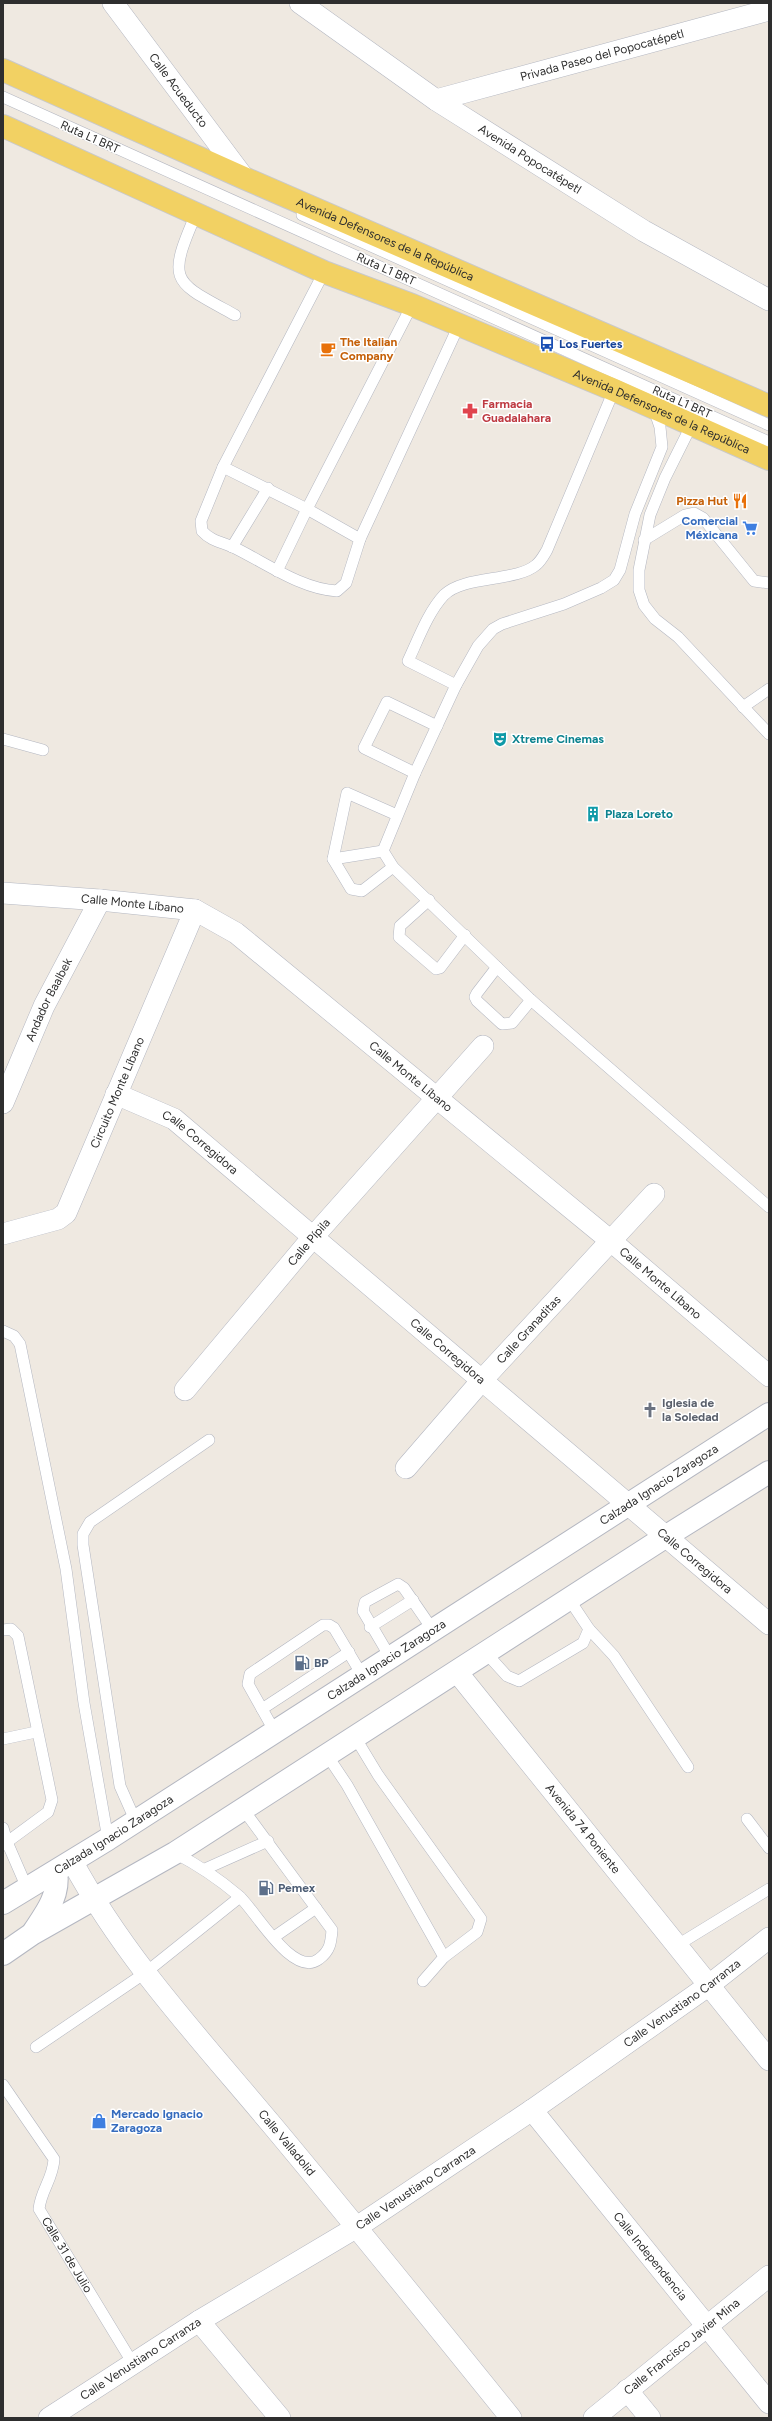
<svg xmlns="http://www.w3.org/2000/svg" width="772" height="2421" font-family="Figtree,sans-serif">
<rect width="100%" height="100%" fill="#efe9e1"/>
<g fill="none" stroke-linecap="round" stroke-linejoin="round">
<g stroke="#b4b7c1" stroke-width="12">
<g id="lane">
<polyline points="3,97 769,442"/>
<path d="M196,214C166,283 173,281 235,315"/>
<polyline points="302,215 769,425"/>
<polyline points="324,272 223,467 307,509 360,539 459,325"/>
<polyline points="692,424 665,478 650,515 639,570 639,590 644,605 655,619 678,637 769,734"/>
<path d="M223,467L201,521L202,531C211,541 222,542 233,547C266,563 301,589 337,591L346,583L360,539"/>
<polyline points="644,540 685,515 694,513 703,518 754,581 769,583"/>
<polyline points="232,547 268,488"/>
<polyline points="277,571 307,509 412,305"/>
<path d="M456,685L408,661C418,640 428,612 444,595C464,575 516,582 536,565C541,561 544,555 547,550L614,390"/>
<polyline points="743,707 769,689"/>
<polyline points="3,739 43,750"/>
<polyline points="415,773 364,748 387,702 437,726"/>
<polyline points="383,851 415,773 456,685 478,646 493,629 502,624 564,604 601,588 614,580 620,570 635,514 662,447 660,427 654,409"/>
<polyline points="383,851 393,867 531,1000 769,1207"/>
<polyline points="383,851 333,859 351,889 362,891 393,867"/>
<polyline points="333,859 347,793 397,815"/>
<polyline points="429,900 400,926 399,937 436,969 440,968 465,935"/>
<polyline points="497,967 477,993 475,997 477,1001 502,1024 512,1023 531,1000"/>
<polyline points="3,1331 14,1336 20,1344 66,1569 84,1703 108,1839"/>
<polyline points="370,1627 413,1600"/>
<polyline points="589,1629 614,1656 688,1767"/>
<polyline points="3,1630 11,1629 18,1636 52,1800 48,1812 3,1845"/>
<polyline points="486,1653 507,1676 519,1681 583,1643 589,1629 569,1599"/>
<polyline points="390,1657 363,1611 365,1602 398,1584 404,1588 433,1630"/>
<polyline points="262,1709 349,1652"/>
<polyline points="275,1732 248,1684 250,1674 323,1625 329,1625 334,1628 362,1675"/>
<polyline points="355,1737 378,1775 481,1919 477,1932 444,1957"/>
<polyline points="3,1739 36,1732"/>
<polyline points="327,1755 347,1785 444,1957 423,1981"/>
<polyline points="747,1819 769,1848"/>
<polyline points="136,1822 120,1786 83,1545 83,1534 90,1522 209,1440"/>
<polyline points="3,1828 7,1842 27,1888"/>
<path d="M175,1853C198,1865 219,1879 239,1896C255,1910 293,1979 319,1959C330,1951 331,1943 332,1930L243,1809"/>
<polyline points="205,1869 268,1841"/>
<polyline points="274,1937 316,1908"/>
<polyline points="676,1946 769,1889"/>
<polyline points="36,2047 145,1973 240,1897"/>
<path id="s1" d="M3,2085L54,2159C53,2179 41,2190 39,2209L132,2362"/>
</g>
</g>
<g stroke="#b4b7c1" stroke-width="22">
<g id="street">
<path id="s2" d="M113,3L244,178"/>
<path id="s3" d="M300,3L436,100L644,231L769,300"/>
<path id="s4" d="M436,100L769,10"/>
<path id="s5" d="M3,893L100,900L195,910L236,933L611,1241L769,1376"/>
<path id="s6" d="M116,1094L174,1119L769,1624"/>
<path id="s7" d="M3,1103L44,1006L100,900"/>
<path id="s8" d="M3,1234L58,1219L66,1213L195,910"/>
<path id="s9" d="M185,1390L313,1237L483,1046"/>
<path id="s10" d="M406,1468L483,1379L654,1194"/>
<path id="s11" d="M457,1672L769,2060"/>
<path id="s12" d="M72,1861C125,1959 201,2040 272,2125C353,2222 432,2320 511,2418"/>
<path id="s13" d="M532,2110L769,2403"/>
<polyline points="199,2321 280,2418"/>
<polyline points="627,2390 650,2418"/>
<path id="s14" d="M49,2418L199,2321L357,2227L532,2110L708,1986L769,1938"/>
<path id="s15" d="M594,2418L769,2276"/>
</g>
</g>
<g stroke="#b4b7c1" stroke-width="24">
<g id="secondary">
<path id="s16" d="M3,1903L108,1839L769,1414"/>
<path d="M34,1931C46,1913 60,1895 56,1872"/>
<polyline points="3,1954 32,1934 175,1853 665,1537 769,1472"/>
</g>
</g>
<g stroke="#c9c9c9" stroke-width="24">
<g id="primary">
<path id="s17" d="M3,70L244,178L769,406"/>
<path id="s18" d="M3,126L324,272L412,305L614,390L769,459"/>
</g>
</g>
<use href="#lane" stroke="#fff" stroke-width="11"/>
<use href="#street" stroke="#fff" stroke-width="21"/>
<use href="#secondary" stroke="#fff" stroke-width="22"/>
<use href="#primary" stroke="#f2d163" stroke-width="22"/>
</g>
<defs>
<g id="bus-bare" transform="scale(1.2)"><path d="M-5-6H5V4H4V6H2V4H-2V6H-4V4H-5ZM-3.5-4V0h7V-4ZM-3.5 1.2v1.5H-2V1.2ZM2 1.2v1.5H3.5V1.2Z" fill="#1a4fb4" stroke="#fff" stroke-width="2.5" paint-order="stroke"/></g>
<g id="cafe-bare" transform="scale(1.2)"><path d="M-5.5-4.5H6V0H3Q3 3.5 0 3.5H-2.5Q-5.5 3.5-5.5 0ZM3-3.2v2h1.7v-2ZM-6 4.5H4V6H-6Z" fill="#e8710a" stroke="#fff" stroke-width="2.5" paint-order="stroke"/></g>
<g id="pharmacy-bare" transform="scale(1.2)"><path d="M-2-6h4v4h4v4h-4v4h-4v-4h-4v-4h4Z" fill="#e0444e" stroke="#fff" stroke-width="2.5" paint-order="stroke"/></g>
<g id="restaurant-bare" transform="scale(1.2)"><path d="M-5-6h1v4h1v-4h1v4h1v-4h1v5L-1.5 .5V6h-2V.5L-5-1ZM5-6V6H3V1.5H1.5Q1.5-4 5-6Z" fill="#e8710a" stroke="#fff" stroke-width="2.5" paint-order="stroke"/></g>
<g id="supermarket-bare" transform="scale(1.2)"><path d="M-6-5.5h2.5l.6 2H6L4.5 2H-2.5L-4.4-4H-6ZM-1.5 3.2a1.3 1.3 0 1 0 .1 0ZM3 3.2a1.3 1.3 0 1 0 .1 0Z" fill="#3f7fe0" stroke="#fff" stroke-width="2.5" paint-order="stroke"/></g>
<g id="theatre-bare" transform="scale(1.2)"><path d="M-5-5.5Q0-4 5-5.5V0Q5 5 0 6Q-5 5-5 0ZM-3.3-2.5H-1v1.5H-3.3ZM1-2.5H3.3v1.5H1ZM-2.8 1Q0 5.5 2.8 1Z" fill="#0f9aa8" stroke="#fff" stroke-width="2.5" paint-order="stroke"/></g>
<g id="building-bare" transform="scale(1.2)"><path d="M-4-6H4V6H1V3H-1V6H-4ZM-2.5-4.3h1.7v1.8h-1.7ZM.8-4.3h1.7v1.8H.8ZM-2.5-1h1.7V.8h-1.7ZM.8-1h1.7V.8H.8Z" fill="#0f9aa8" stroke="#fff" stroke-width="2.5" paint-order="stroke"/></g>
<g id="church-bare" transform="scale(1.2)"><path d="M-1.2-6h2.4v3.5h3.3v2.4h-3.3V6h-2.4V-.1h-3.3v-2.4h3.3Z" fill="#6b7280" stroke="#fff" stroke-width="2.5" paint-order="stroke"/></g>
<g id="fuel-bare" transform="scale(1.2)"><path d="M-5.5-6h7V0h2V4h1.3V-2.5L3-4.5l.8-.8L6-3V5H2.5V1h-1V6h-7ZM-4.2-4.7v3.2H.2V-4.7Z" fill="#5c6f8a" stroke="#fff" stroke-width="2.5" paint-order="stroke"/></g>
<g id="shop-bare" transform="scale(1.2)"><path d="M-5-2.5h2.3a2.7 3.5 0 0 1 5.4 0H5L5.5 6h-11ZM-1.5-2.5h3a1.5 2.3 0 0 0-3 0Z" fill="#3f7fe0" stroke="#fff" stroke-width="2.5" paint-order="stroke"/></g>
</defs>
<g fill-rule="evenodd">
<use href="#bus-bare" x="547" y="344"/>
<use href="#cafe-bare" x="328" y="349"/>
<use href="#pharmacy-bare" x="470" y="411"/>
<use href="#restaurant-bare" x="740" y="501"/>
<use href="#supermarket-bare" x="750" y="528"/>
<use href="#theatre-bare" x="500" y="739"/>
<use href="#building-bare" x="593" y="814"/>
<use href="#church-bare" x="650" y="1410"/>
<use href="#fuel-bare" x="302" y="1663"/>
<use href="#fuel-bare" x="266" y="1888"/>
<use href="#shop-bare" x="99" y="2121"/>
</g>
<g text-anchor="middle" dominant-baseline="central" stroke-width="3" stroke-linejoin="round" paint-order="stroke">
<g font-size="12" fill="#2e2e2e" stroke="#fff">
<text stroke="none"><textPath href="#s4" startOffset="172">Privada Paseo del Popocatépetl</textPath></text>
<text stroke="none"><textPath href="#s2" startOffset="109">Calle Acueducto</textPath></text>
<text transform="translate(90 137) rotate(24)">Ruta L1 BRT</text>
<text stroke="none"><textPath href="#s3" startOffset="278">Avenida Popocatépetl</textPath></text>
<text stroke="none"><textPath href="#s17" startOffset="418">Avenida Defensores de la República</textPath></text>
<text transform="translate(386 269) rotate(24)">Ruta L1 BRT</text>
<text transform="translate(682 402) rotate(24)">Ruta L1 BRT</text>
<text stroke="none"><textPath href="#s18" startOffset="718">Avenida Defensores de la República</textPath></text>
<text stroke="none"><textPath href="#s5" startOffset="130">Calle Monte Líbano</textPath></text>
<text stroke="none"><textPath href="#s7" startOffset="113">Andador Baalbek</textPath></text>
<text stroke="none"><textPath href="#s5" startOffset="466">Calle Monte Líbano</textPath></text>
<text stroke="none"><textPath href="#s8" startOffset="198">Circuito Monte Líbano</textPath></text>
<text stroke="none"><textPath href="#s6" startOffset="98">Calle Corregidora</textPath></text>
<text stroke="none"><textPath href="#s9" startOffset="193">Calle Pípila</textPath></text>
<text stroke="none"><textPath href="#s5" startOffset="790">Calle Monte Líbano</textPath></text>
<text stroke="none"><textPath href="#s10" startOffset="185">Calle Granaditas</textPath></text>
<text stroke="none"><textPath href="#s6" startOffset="422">Calle Corregidora</textPath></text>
<text stroke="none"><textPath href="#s16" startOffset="778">Calzada Ignacio Zaragoza</textPath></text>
<text stroke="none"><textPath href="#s6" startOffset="746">Calle Corregidora</textPath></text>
<text stroke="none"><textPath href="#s16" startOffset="454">Calzada Ignacio Zaragoza</textPath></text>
<text stroke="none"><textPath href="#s11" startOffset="201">Avenida 74 Poniente</textPath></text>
<text stroke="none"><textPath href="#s16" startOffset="130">Calzada Ignacio Zaragoza</textPath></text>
<text stroke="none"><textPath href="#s14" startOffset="757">Calle Venustiano Carranza</textPath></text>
<text stroke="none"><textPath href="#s12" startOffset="355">Calle Valladolid</textPath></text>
<text stroke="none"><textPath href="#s14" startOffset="433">Calle Venustiano Carranza</textPath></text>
<text stroke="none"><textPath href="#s1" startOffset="196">Calle 31 de Julio</textPath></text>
<text stroke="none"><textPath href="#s13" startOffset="188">Calle Independencia</textPath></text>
<text stroke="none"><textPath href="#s15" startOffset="113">Calle Francisco Javier Mina</textPath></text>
<text stroke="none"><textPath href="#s14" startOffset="109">Calle Venustiano Carranza</textPath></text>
</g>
<g font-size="12" font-weight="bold" fill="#c56008" stroke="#fff" text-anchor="start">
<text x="340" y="342">The Italian<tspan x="340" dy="14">Company</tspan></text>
<text x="728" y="501" text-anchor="end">Pizza Hut</text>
</g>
<g font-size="12" font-weight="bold" fill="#164399" stroke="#fff" text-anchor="start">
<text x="559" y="344">Los Fuertes</text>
</g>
<g font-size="12" font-weight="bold" fill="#be3a42" stroke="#fff" text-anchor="start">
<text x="482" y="404">Farmacia<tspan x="482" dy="14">Guadalahara</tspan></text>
</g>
<g font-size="12" font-weight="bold" fill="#366cbe" stroke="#fff" text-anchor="end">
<text x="738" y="521">Comercial<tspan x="738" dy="14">Méxicana</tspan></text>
<text x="111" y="2114" text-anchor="start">Mercado Ignacio<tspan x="111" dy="14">Zaragoza</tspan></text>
</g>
<g font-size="12" font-weight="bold" fill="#0d838f" stroke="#fff" text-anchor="start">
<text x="512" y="739">Xtreme Cinemas</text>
<text x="605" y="814">Plaza Loreto</text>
</g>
<g font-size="12" font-weight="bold" fill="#5b616d" stroke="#fff" text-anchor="start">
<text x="662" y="1403">Iglesia de<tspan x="662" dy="14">la Soledad</tspan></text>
</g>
<g font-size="12" font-weight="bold" fill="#4e5e75" stroke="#fff" text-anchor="start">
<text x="314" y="1663">BP</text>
<text x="278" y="1888">Pemex</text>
</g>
</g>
<rect width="772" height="2421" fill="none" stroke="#2e2e2e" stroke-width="8"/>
</svg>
